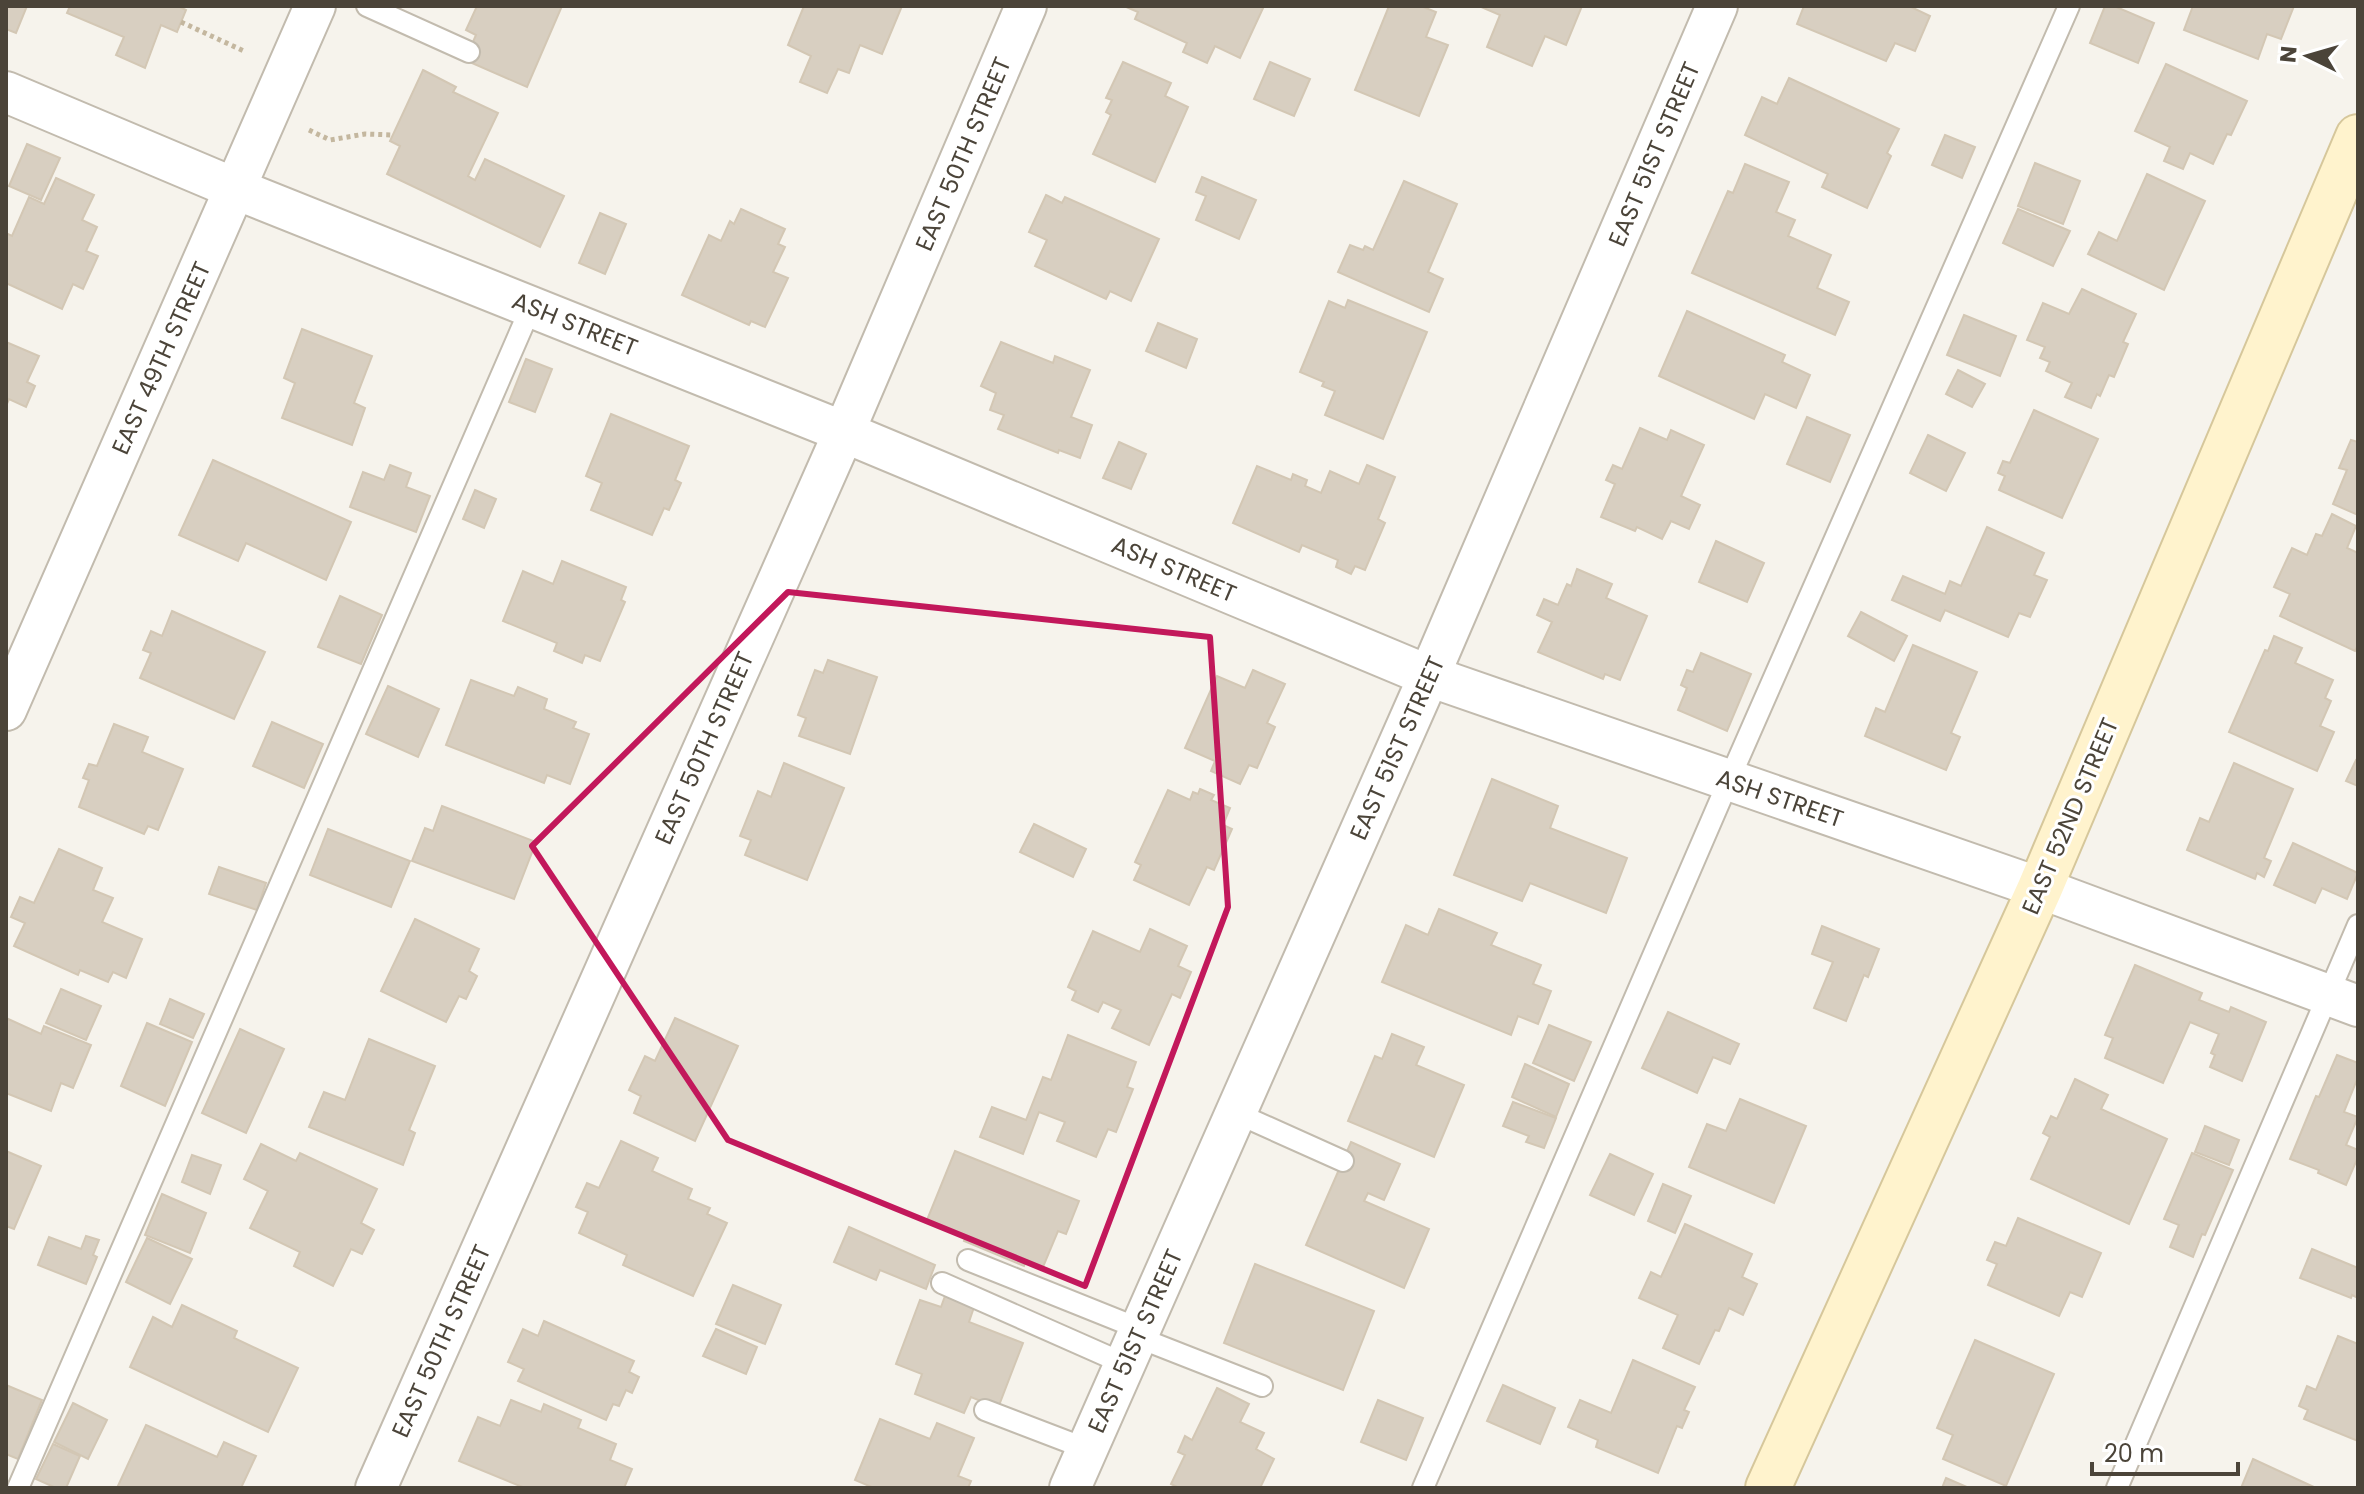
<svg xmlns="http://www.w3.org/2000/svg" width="2364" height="1494" font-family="Poppins,sans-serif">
<rect width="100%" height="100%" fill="#f6f3ec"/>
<g fill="#d8cfc1" stroke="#d3c7b4" stroke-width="2">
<polygon points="6,6 27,6 16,33 6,29"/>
<polygon points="70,6 178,6 186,10 177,32 161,25 145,68 116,55 124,37 67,13"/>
<polygon points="477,6 562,6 527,87 465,60 476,35 466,30"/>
<polygon points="804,6 902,6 882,54 860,45 849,73 838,69 827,93 800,82 811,56 788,45"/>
<polygon points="1124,6 1264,6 1240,58 1215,46 1207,63 1183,52 1187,43 1135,19 1138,12"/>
<polygon points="1389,6 1421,6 1436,12 1426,37 1448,45 1419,116 1355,90"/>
<polygon points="1479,6 1582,6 1566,45 1545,36 1532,66 1487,47 1500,15"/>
<polygon points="1804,6 1909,6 1930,16 1915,51 1895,43 1886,61 1797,24"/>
<polygon points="2105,6 2114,6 2154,23 2138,63 2090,43"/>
<polygon points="2193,6 2294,6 2281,39 2267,34 2258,59 2184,30"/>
<polygon points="1123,62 1171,83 1165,96 1188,107 1155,182 1093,154 1111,115 1106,112 1112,100 1106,98"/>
<polygon points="1270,62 1310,79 1294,116 1254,99"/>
<polygon points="2166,64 2247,101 2231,135 2227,134 2213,164 2190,153 2183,169 2164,161 2170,147 2135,131"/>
<polygon points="423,70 456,87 453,92 498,113 468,176 475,180 485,159 564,196 540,247 387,174 400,146 390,141"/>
<polygon points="1789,78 1899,129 1887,153 1891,156 1867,208 1822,187 1828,174 1745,135 1762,97 1777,104"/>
<polygon points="1945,135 1975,147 1962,178 1932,165"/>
<polygon points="27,144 60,158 41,200 9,186"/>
<polygon points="2035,163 2080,181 2063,224 2018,206"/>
<polygon points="1745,164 1789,182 1776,212 1795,220 1788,236 1831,255 1817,288 1849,302 1835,335 1692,273 1728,191 1733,193"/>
<polygon points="2147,174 2205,201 2164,290 2088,254 2099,232 2117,241"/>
<polygon points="1202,177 1256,200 1239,239 1196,220 1206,196 1196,192"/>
<polygon points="56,178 94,195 82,220 97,227 86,251 98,256 83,289 73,284 62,309 6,283 6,233 12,236 29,197 44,204"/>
<polygon points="1404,181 1457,204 1428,272 1443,279 1429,312 1338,272 1350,245 1363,250 1365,246 1373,250"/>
<polygon points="1046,195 1062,203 1065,197 1159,239 1131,301 1110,291 1106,299 1035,266 1047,240 1029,232"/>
<polygon points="741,209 785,229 778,244 785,247 773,272 788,278 765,327 751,321 749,325 682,295 709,235 721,241 730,221 734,224"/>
<polygon points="2018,209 2070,231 2053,266 2003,243"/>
<polygon points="600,213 626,224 605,274 579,263"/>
<polygon points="2082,289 2136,314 2123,342 2128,344 2114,377 2109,375 2100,396 2097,394 2091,408 2065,397 2072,383 2046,371 2050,362 2040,358 2045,347 2027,340 2043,303 2069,314"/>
<polygon points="1348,300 1427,332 1383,439 1325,415 1335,391 1322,386 1324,382 1300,372 1329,301 1345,308"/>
<polygon points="1687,311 1785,355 1782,362 1810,375 1796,408 1765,394 1754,419 1659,376"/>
<polygon points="1964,315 2016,336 2000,376 1947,355"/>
<polygon points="1158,323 1197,339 1186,368 1146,351"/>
<polygon points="302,329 372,356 354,403 365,408 352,445 282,418 295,383 284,378"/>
<polygon points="6,342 39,356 27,382 35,386 26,407 9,399 6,406"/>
<polygon points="1001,342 1053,363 1055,356 1090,370 1071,417 1092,425 1080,458 1059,450 1058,453 998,429 1004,415 990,410 996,393 981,386"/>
<polygon points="526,359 552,369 535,412 509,402"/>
<polygon points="1958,370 1985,384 1972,407 1946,394"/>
<polygon points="2034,410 2098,439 2062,518 1999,490 2005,476 1998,473 2003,461 2010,463"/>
<polygon points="611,414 689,446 675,480 681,483 669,510 664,508 652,535 591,510 602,483 586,476"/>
<polygon points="1807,417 1850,435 1830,482 1787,464"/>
<polygon points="1640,428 1667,440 1671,430 1704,445 1681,496 1700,505 1689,529 1671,521 1662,539 1637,527 1635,531 1601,517 1615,484 1606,480 1613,465 1622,469"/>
<polygon points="1928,435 1965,453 1946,491 1910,473"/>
<polygon points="2351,440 2358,442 2358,515 2333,504 2347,470 2339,468"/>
<polygon points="1119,442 1146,454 1131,489 1103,478"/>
<polygon points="213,460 351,522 326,580 246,543 238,561 179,535"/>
<polygon points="390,465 411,473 406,487 430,496 416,532 350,507 363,472 384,480"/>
<polygon points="1367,465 1395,477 1378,519 1385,523 1365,570 1355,566 1351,574 1336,567 1338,560 1302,545 1299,552 1233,523 1257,466 1291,480 1293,474 1307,480 1305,486 1321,493 1330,471 1359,484"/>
<polygon points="475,490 496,499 484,528 463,519"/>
<polygon points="2332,514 2356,526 2347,548 2358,553 2358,645 2355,651 2280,616 2290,594 2274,587 2292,548 2307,555 2316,534 2322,536"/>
<polygon points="1987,527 2044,553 2034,575 2047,580 2030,617 2019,613 2008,637 1945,610 1940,621 1892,600 1903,576 1945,594 1950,581 1961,586"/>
<polygon points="1716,541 1764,563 1747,602 1699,582"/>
<polygon points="562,561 626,587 621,600 625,602 600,661 585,655 582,663 554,651 557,643 503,621 523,571 553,584"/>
<polygon points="1577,569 1612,584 1606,598 1647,616 1620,680 1605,674 1603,679 1538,652 1552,622 1537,615 1544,599 1558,605 1567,584 1571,586"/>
<polygon points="340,596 382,615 361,664 318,647"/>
<polygon points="172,611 265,652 234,719 140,678 151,653 143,650 151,631 162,636"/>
<polygon points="1861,612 1907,636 1894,661 1848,636"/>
<polygon points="2274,636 2302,648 2295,663 2333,680 2325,698 2331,701 2320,726 2334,732 2317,771 2229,732 2265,650 2268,651"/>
<polygon points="1913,645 1977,672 1951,733 1960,737 1946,770 1865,736 1876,708 1885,712"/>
<polygon points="1701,653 1751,674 1727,731 1678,710 1687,688 1681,685 1687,670 1693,672"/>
<polygon points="828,660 877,677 850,754 799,736 806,718 798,715 815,670 823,673"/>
<polygon points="1253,670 1285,684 1267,723 1275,727 1257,768 1249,765 1240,784 1211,771 1215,761 1185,748 1217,676 1245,688"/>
<polygon points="471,680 514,696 518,687 547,699 544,709 576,722 573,728 589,734 570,784 547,775 544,783 446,745"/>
<polygon points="388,686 439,709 418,757 366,734"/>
<polygon points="272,722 323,744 304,788 253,766"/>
<polygon points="114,724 148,737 142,752 183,769 158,830 148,826 144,834 79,807 89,780 83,778 89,764 97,766"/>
<polygon points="2356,760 2358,761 2358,786 2346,781"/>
<polygon points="784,763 844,788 807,880 745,855 751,840 740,836 758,791 771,797"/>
<polygon points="2234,763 2293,789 2264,858 2271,861 2264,877 2257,873 2255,879 2187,850 2200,818 2209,822"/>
<polygon points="1492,779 1558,806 1550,828 1627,858 1606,913 1530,883 1522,901 1454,875"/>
<polygon points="1200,789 1214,795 1211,800 1230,808 1223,825 1232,829 1214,870 1207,867 1189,905 1134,880 1141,865 1135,862 1168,790 1190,800 1193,792 1198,794"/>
<polygon points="442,806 536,842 514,899 412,861 425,828 433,831"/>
<polygon points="1034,824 1086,849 1073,877 1020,852"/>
<polygon points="328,829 410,861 391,907 310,875"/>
<polygon points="2293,843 2358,873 2347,899 2322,888 2315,903 2274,885"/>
<polygon points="59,849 102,868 93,890 113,898 102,922 142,939 126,978 113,972 108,982 80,970 78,975 14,946 25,923 11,917 20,897 34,903"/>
<polygon points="219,867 266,883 257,910 209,894"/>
<polygon points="1439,909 1497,933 1491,945 1541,965 1533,984 1551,991 1538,1024 1518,1016 1511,1035 1382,982 1406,925 1428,935"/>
<polygon points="415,919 479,949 469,971 477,976 466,999 459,996 446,1022 381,991"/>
<polygon points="1822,926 1879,949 1868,977 1864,975 1846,1021 1814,1008 1833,962 1812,954"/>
<polygon points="1150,929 1187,946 1178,966 1191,972 1180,998 1172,994 1149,1045 1112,1028 1121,1010 1103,1002 1098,1012 1072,1000 1076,991 1068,987 1093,931 1140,952"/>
<polygon points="2135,965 2202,993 2199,1000 2229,1012 2231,1007 2266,1022 2242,1081 2210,1067 2215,1055 2211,1053 2219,1034 2190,1022 2163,1083 2105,1058 2113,1038 2105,1035"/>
<polygon points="61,989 101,1006 86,1040 46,1023"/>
<polygon points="170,999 204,1014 193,1038 160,1024"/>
<polygon points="1668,1012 1739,1044 1730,1064 1713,1057 1697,1093 1642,1068"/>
<polygon points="6,1018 41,1034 44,1026 91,1045 73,1088 61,1083 51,1111 6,1093"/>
<polygon points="675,1018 738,1046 695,1141 634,1113 641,1096 629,1090 645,1056 655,1061"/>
<polygon points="147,1023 192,1042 165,1106 121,1086"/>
<polygon points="1549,1025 1591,1042 1574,1081 1533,1063"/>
<polygon points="240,1029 284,1049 246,1133 202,1113"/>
<polygon points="1392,1034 1424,1047 1416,1065 1464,1085 1434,1157 1348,1121 1375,1056 1382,1059"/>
<polygon points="1068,1035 1136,1062 1127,1087 1133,1089 1116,1132 1108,1129 1096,1157 1057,1141 1065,1122 1039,1112 1023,1154 980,1137 992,1107 1026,1120 1043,1077 1051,1080"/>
<polygon points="369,1039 435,1066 409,1130 415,1133 403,1165 309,1127 324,1092 345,1100"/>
<polygon points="2337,1055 2358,1063 2358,1077 2344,1112 2358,1117 2346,1145 2358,1150 2358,1157 2346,1185 2318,1173 2319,1170 2290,1159 2316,1096 2319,1097"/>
<polygon points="1525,1064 1569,1084 1556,1117 1512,1097"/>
<polygon points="2075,1079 2108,1095 2101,1109 2167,1139 2129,1224 2031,1179 2050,1137 2043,1133 2051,1116 2057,1119"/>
<polygon points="1740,1099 1806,1126 1774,1203 1689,1167 1707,1124 1726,1131"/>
<polygon points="1513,1102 1556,1118 1544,1148 1526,1142 1529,1136 1503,1126"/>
<polygon points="2205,1126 2239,1140 2229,1165 2195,1152"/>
<polygon points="621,1141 658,1158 652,1171 692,1189 688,1199 710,1208 707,1214 727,1223 693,1296 623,1265 627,1255 579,1233 588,1212 576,1207 587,1183 599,1188"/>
<polygon points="1351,1142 1400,1164 1384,1200 1368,1193 1364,1201 1429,1229 1404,1288 1306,1245"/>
<polygon points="261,1144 296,1161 300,1153 377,1189 361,1223 374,1230 362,1254 351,1249 333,1286 294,1266 300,1252 250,1228 268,1191 244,1179"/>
<polygon points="6,1151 41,1166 14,1229 6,1226"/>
<polygon points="955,1151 1079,1201 1066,1234 1058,1231 1043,1267 1026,1260 1024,1266 964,1241 966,1236 927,1220"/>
<polygon points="2192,1153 2233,1170 2205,1235 2202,1234 2193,1257 2170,1247 2179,1225 2164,1219"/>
<polygon points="1610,1154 1653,1174 1634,1215 1590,1195"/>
<polygon points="192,1155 221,1165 210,1194 182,1182"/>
<polygon points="1663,1184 1691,1196 1675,1233 1648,1221"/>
<polygon points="162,1194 206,1213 190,1253 145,1235"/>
<polygon points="2018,1218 2101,1253 2082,1297 2070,1292 2059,1316 1988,1285 1997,1264 1987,1260 1995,1242 2006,1246"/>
<polygon points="1685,1224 1752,1254 1742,1277 1757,1284 1743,1315 1729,1308 1719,1331 1715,1330 1699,1364 1663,1348 1678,1315 1639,1298 1651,1272 1661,1277"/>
<polygon points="849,1227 935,1265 926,1289 880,1270 876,1280 834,1262"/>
<polygon points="86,1236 99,1240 93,1255 97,1257 86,1284 38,1265 49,1237 81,1249"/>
<polygon points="147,1238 192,1259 170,1304 126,1282"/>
<polygon points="2312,1249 2358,1268 2358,1298 2352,1295 2351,1298 2300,1278"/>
<polygon points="1255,1264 1374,1311 1343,1390 1224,1343"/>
<polygon points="733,1285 781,1305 765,1344 716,1324"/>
<polygon points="945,1296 974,1307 969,1322 1023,1343 998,1408 971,1397 964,1413 915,1394 922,1374 896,1364 920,1300 941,1307"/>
<polygon points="182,1305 237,1331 234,1338 298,1368 268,1432 130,1367 153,1317 172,1327"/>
<polygon points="544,1321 634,1361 629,1372 639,1377 632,1393 626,1390 619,1406 613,1404 606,1420 518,1381 524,1369 508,1362 523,1329 538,1336"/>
<polygon points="716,1329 757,1347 746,1374 703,1356"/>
<polygon points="2338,1336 2358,1344 2358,1441 2304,1419 2308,1410 2299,1406 2307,1386 2316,1390"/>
<polygon points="1975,1340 2054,1374 2006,1486 1943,1459 1953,1435 1937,1428"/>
<polygon points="1633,1360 1695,1387 1684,1410 1689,1412 1682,1428 1677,1426 1658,1473 1596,1447 1598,1440 1568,1427 1580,1400 1611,1413"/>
<polygon points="6,1385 42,1400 18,1459 6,1454"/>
<polygon points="1503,1385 1555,1408 1540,1444 1487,1421"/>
<polygon points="1217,1388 1249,1404 1240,1422 1264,1433 1256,1449 1274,1459 1260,1488 1179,1488 1171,1484 1185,1455 1178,1452 1185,1436 1192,1440"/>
<polygon points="511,1400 541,1412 544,1404 581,1420 578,1428 616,1444 610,1460 632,1469 624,1488 525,1488 459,1461 478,1417 500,1426"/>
<polygon points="1378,1400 1423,1418 1406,1460 1361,1442"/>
<polygon points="73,1403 107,1420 88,1459 54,1442"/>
<polygon points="880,1419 930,1439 937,1423 974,1438 958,1476 971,1481 968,1488 874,1488 855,1480"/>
<polygon points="146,1425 217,1457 224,1442 256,1456 241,1488 117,1488"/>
<polygon points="53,1444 80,1456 66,1488 56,1488 36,1479"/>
<polygon points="2253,1459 2316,1488 2241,1488"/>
<polygon points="1946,1478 1969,1488 1942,1488"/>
</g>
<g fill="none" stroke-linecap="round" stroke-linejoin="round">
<g stroke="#c2bbae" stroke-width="24">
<g id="lane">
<polyline points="367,6 469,52"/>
<polyline points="1236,1113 1343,1161"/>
<polyline points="968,1260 1140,1329"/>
<polyline points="942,1283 1125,1364"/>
<polyline points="1137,1337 1262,1386"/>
<polyline points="985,1410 1087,1449"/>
<polyline points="18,1488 531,307"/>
<polyline points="1423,1488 1729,780 2069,6"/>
<polyline points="2117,1488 2358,925"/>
</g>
</g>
<g stroke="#c2bbae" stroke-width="44">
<g id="street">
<polyline points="6,92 236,189 844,432 1429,676 2040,888 2358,1006"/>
<polyline points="6,710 315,6"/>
<polyline points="376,1488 844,432 1026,6"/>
<polyline points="1070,1488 1429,676 1717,6"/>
</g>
</g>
<g stroke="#d6c79b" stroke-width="48">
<polyline id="secondary" points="1768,1488 2040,888 2358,137"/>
</g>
<g stroke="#c4b79f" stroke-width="5" stroke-dasharray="4 4" stroke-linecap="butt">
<polyline points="181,22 246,52"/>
<polyline points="309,130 330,140 365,134 393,135"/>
</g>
<use href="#lane" stroke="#fff" stroke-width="20"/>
<use href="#street" stroke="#fff" stroke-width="40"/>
<use href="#secondary" stroke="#fff3cd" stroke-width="44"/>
</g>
<path fill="none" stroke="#c2185b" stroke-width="6" stroke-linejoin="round" d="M788,592L1210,637L1228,907L1085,1286L728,1140L532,846Z"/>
<g text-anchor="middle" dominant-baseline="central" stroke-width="6" stroke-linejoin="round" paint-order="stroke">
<g font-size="24" fill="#4b4439" stroke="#fff">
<text transform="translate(963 154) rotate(-67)">EAST 50TH STREET</text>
<text transform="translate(1654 154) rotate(-67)">EAST 51ST STREET</text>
<text transform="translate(575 324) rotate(22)">ASH STREET</text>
<text transform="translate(161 358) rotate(-66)">EAST 49TH STREET</text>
<text transform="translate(1174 569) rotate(23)">ASH STREET</text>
<text transform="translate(704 748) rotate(-66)">EAST 50TH STREET</text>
<text transform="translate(1397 748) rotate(-66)">EAST 51ST STREET</text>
<text transform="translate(1780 798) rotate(19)">ASH STREET</text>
<text transform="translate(2070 816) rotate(-67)">EAST 52ND STREET</text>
<text transform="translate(441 1341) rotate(-66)">EAST 50TH STREET</text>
<text transform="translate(1135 1341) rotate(-66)">EAST 51ST STREET</text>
</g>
</g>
<rect width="2364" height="1494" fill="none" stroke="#4b4439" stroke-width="16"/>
<g transform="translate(2308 56) rotate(275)" stroke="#ffffff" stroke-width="6" paint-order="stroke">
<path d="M0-6L14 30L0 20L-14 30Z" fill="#4b4439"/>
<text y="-12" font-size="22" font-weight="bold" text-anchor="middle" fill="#4b4439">N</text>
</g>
<path d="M2092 1462v12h146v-12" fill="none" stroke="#4b4439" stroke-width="4"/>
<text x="2104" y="1462" font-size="24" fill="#4b4439" stroke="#ffffff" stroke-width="6" paint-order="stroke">20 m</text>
</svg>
